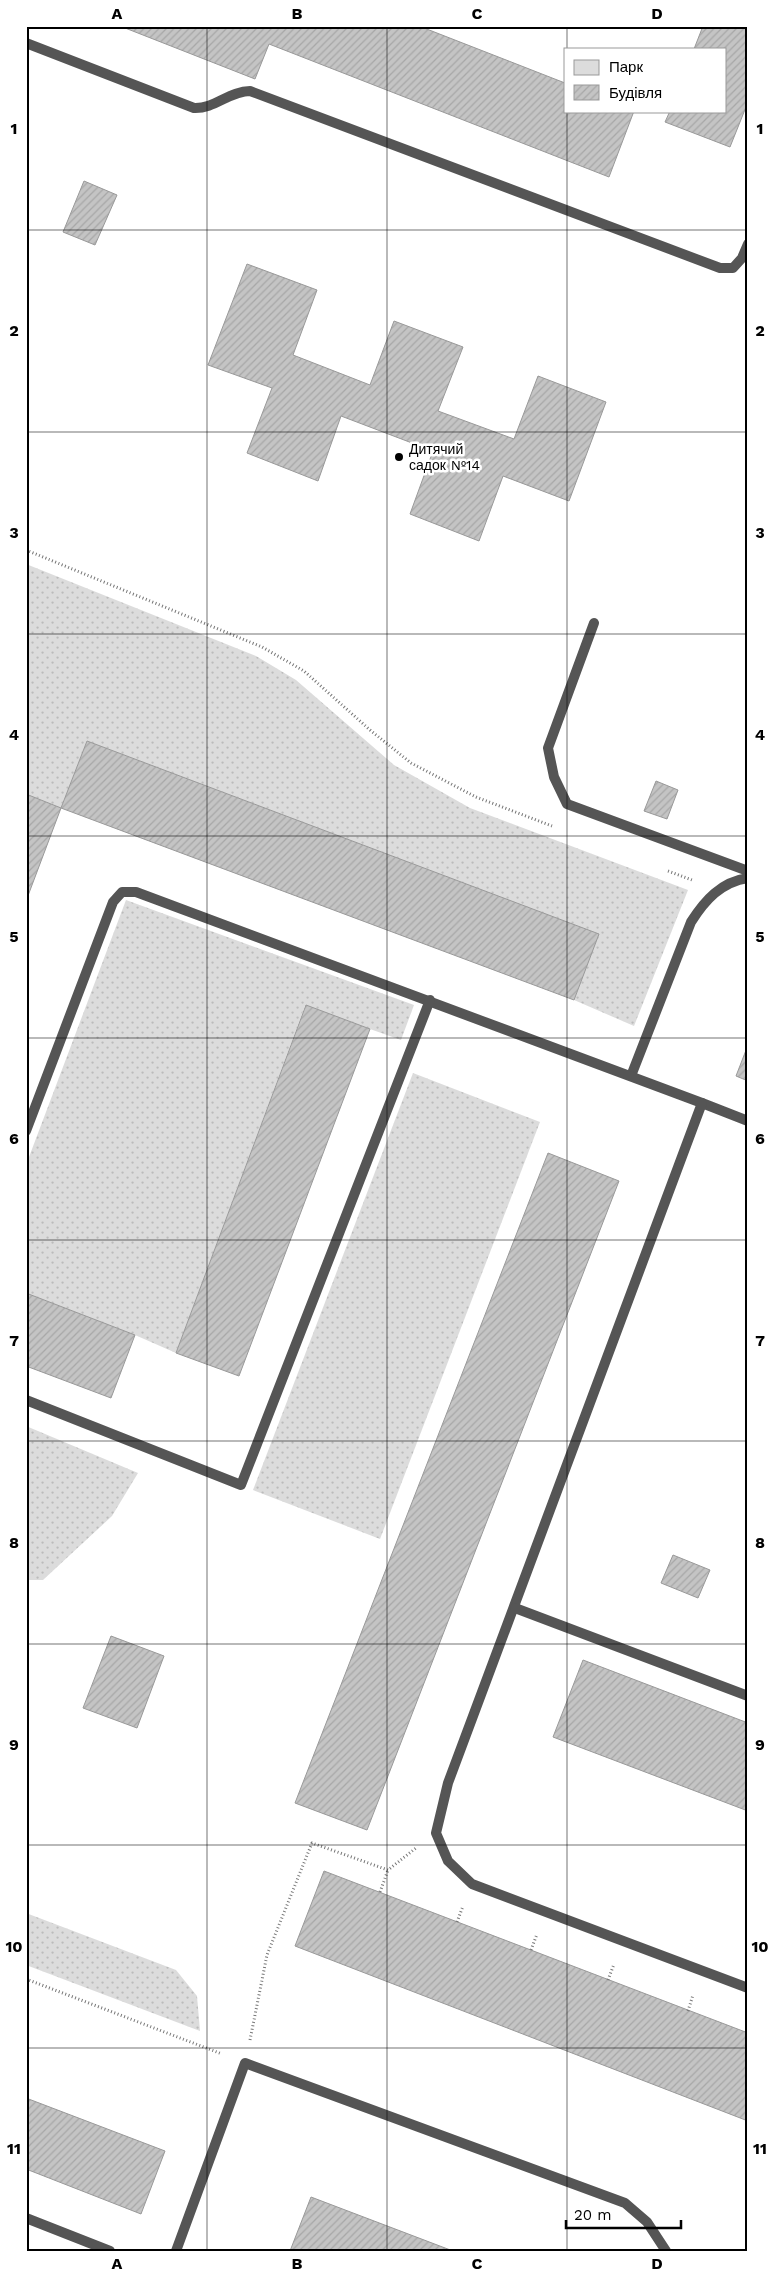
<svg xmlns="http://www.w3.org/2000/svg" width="774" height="2277" font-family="'Work Sans',sans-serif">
<defs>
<pattern id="green-dots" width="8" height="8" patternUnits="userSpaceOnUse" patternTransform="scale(1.25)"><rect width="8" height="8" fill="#dcdcdc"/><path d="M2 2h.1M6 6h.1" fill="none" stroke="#bbb" stroke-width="1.8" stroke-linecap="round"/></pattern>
<pattern id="building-hatch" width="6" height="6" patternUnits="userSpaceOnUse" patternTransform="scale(1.25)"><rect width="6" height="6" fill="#c4c4c4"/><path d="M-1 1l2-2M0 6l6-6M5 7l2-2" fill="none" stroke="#a7a7a7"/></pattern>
</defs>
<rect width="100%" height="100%" fill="#fff"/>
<g fill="url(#green-dots)">
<polygon points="26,564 256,656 296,680 394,765 470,808 688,890 634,1026 574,1000 598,934 87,741 61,808 26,794"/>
<polygon points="126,900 414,1005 401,1040 305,1006 176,1353 135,1335 26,1293 26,1165"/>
<polygon points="413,1073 540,1122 380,1539 253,1490"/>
<polygon points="26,1426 138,1473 112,1516 43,1580 26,1580"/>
<polygon points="26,1913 176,1970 197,1996 200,2031 26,1965"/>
</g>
<g fill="url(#building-hatch)" stroke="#999">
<polygon points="120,26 419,26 565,83 565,111 634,111 609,177 269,44 255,79"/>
<polygon points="703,26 748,26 748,102 730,147 665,122 670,111 725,111 725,49 694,49"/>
<polygon points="84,181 117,195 95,245 63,232"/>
<polygon points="247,264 317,290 293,355 370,385 394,321 463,347 438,411 514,439 538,376 606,402 569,501 503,476 479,541 410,514 433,451 341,416 318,481 247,453 272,388 208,365"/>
<polygon points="87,741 599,934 574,1000 61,808"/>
<polygon points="656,781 678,790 667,819 644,811"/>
<polygon points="26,794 61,808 26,901"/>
<polygon points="306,1005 370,1029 239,1376 176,1353"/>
<polygon points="748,1045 748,1081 736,1076"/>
<polygon points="548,1153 619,1181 367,1830 295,1803"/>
<polygon points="26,1293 135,1335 111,1398 26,1366"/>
<polygon points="673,1555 710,1570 698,1598 661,1583"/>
<polygon points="111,1636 164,1656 137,1728 83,1708"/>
<polygon points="583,1660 748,1723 748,1811 553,1737"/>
<polygon points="324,1871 748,2033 748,2121 295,1946"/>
<polygon points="26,2098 165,2151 141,2214 26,2169"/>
<polygon points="311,2197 453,2251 290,2251"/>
</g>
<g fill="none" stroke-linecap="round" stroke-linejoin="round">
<g stroke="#777" stroke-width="3" stroke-dasharray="1 2.5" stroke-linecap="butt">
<polyline points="26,550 262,647 304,671 370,730 411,763 476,797 552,826"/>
<polyline points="668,871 692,880"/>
<polyline points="380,1892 388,1870"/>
<polyline points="457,1922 463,1906"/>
<polyline points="531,1950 537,1934"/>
<polyline points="26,1979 222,2054"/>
<polyline points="608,1980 614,1964"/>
<polyline points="688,2011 693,1995"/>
<polyline points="250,2040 267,1955 312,1843 388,1870 416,1848"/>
</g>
<g stroke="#555" stroke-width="10">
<path d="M26,43L194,108C214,109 230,91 250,91L720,268H733L742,258L748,244"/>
<polyline points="594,623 548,748 554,777 567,804 748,871"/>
<path d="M631,1076L691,922C705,900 721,882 748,878"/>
<polyline points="702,1103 748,1121"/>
<polyline points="26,1131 113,902 122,892 136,892 702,1103 448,1783 436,1833 448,1861 472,1884 748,1988"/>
<polyline points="26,1400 241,1485 430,1000"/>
<polyline points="515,1608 748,1696"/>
<polyline points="26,2218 110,2251"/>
<polyline points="176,2251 245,2063 625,2203 647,2222 666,2251"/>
</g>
</g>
<path fill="none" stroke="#000" stroke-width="1" stroke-opacity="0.55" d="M207,26V2251M387,26V2251M567,26V49M567,111V2251M26,230H748M26,432H748M26,634H748M26,836H748M26,1038H748M26,1240H748M26,1441H748M26,1644H748M26,1845H748M26,2048H748"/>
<circle fill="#000" stroke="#fff" stroke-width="2" cx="399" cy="457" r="5"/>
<g text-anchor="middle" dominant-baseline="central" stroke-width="5" stroke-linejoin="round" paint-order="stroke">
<g font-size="14" fill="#000" stroke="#fff" text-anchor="start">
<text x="409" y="449">Дитячий<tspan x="409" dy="16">садок №14</tspan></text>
</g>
</g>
<rect width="774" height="2277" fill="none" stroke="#ffffff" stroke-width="55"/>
<rect x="564" y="48" width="162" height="65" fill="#ffffff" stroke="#999999"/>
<rect x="574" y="60" width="25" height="15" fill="#dcdcdc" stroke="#999999"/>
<text x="609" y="72" font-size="15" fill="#000000">Парк</text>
<rect x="574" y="85" width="25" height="15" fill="url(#building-hatch)" stroke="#999999"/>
<text x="609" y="98" font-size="15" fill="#000000">Будівля</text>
<path d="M566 2220v8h115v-8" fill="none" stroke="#000000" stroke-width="2.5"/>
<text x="574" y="2220" font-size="15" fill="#000000" stroke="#ffffff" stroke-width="4" paint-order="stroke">20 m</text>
<rect x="28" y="28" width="718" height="2222" fill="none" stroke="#000" stroke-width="2"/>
<g font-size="16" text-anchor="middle" font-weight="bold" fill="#000">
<text x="117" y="19">A</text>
<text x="297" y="19">B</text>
<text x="477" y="19">C</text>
<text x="657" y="19">D</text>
<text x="14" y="134">1</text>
<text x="760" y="134">1</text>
<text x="14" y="336">2</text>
<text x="760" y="336">2</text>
<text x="14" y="538">3</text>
<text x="760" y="538">3</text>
<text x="14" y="740">4</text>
<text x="760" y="740">4</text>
<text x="14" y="942">5</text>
<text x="760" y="942">5</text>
<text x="14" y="1144">6</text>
<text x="760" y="1144">6</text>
<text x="14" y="1346">7</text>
<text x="760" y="1346">7</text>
<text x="14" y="1548">8</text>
<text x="760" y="1548">8</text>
<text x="14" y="1750">9</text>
<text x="760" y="1750">9</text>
<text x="14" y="1952">10</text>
<text x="760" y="1952">10</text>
<text x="14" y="2154">11</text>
<text x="760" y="2154">11</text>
<text x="117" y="2269">A</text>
<text x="297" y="2269">B</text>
<text x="477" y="2269">C</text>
<text x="657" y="2269">D</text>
</g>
</svg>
